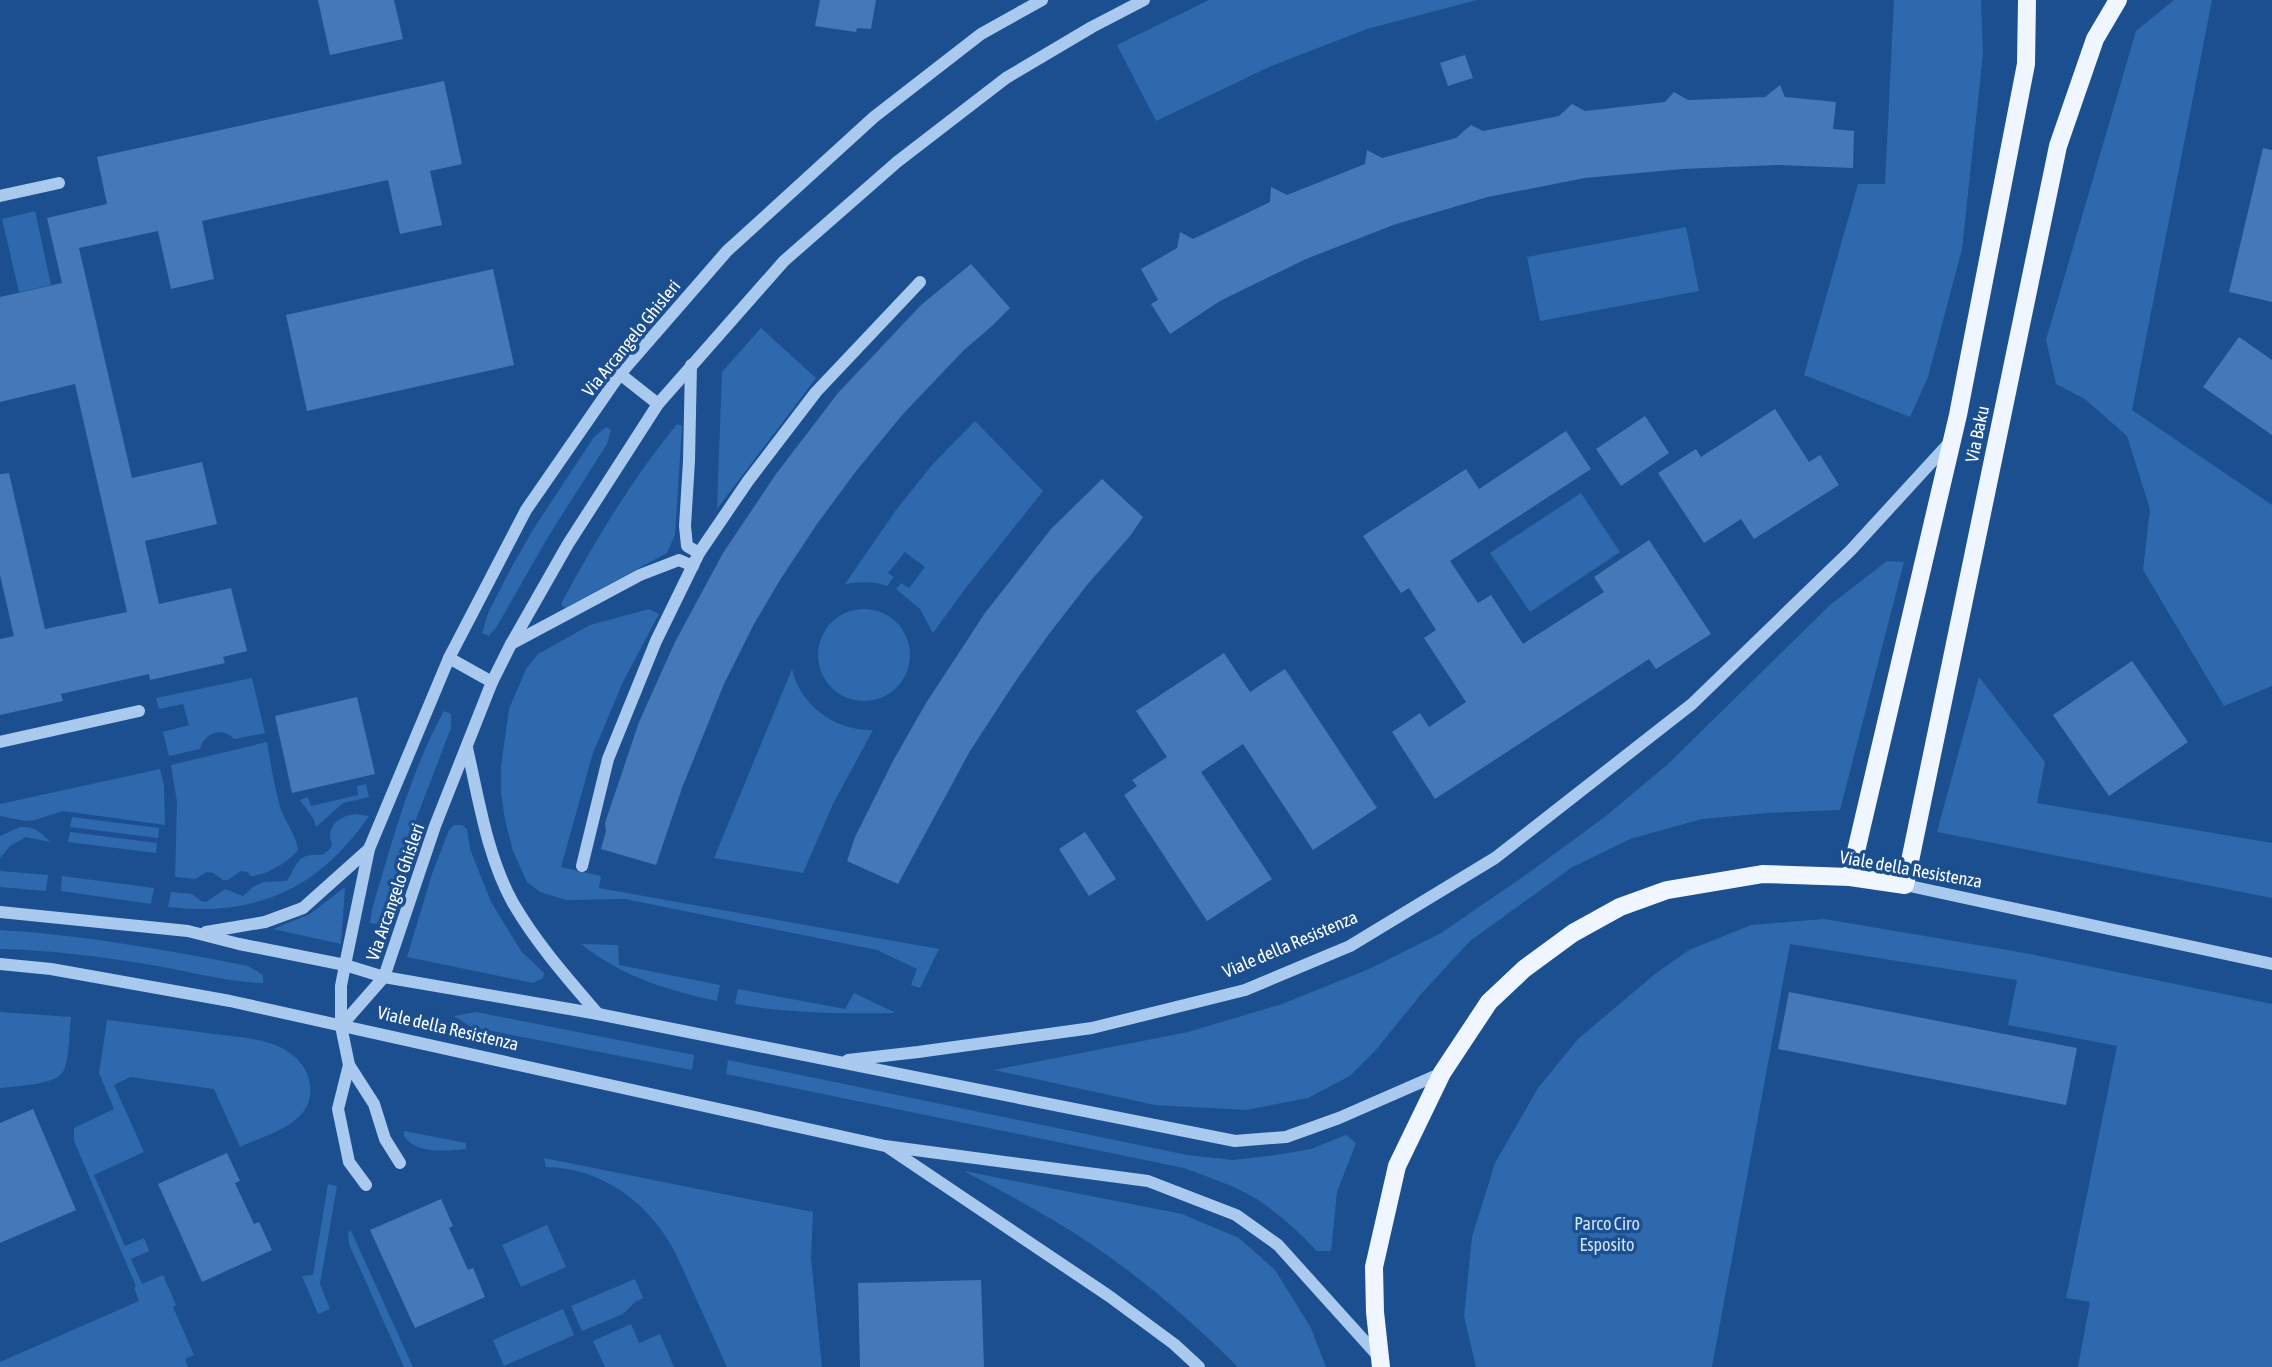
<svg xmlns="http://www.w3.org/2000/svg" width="2272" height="1367" font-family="'Asap Condensed',sans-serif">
<rect width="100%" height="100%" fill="#1b4f8f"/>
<g fill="#2e69ad">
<polygon points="1209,0 1477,0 1367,29 1269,67 1156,121 1117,45"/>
<polygon points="1894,0 1981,0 1983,54 1962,249 1928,377 1910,417 1804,375 1858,184 1885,184"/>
<polygon points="2174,0 2212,0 2132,410 2272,505 2272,686 2224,706 2143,570 2150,509 2127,436 2085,399 2056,384 2046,340 2136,31"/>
<polygon points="35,211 51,285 19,292 2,219"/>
<polygon points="1686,227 1699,291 1540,321 1527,257"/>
<polygon points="761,328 816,378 717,509 722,372"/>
<path d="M975,421L1043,491L965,589L933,633L920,609L896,589L901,583L909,588L925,567L905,552L888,573L894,577L887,586C873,581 860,582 845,584L896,510L932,465Z"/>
<path d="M677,424L682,426L675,535L667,553L565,608L561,604C594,542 632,479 677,424Z"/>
<polygon points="606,427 611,430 607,444 548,537 496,628 489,636 482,633 489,611 510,570 534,528 594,437"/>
<polygon points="1581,493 1620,552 1530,612 1490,553"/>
<polygon points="1887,561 1904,562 1840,810 1767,813 1702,819 1630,839 1571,868 1470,941 1422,993 1375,1051 1350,1076 1308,1098 1246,1110 1155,1105 994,1070 1188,1032 1282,1004 1369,969 1441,933 1527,874 1606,816 1668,764 1830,605"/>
<circle cx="864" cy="655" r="46"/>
<polygon points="649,609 659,614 623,682 593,753 561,867 601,876 599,888 939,949 920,988 911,985 917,969 877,950 625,899 566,900 540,892 527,882 513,851 505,820 501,792 501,766 509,709 526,669 538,654 590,625"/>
<path d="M792,669C801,707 836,731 873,730L833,804L803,873L714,858Z"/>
<polygon points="1979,677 2045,762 2037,803 2272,843 2272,898 1937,832"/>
<path d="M252,678L265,733L234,739C222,726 204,733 200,749L169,756L163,732L189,725L183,704L159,709L156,698Z"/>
<path d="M444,711L451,714V728L418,814L383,917L376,924L370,923L372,909C392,843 410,772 444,711Z"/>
<path d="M267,742C270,762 274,783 279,803C283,820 296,833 298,850C290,861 265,876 251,876L247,872L241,871L228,880H223L213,873L207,872L195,879L175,877L177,802L171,765Z"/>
<polygon points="160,769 164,786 165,825 63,811 35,820 26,821 0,816 0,804"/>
<polygon points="366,784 369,797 343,803 316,827 313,818 300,800 308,797 311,806 358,795 357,786"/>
<path d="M355,814L369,816C319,889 256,917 168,907L171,892L192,894L201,901L206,902L225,889L243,896L253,887L263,882L287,881C298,863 297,853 322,855L330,849L332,844C325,827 339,816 355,814Z"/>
<polygon points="72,817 159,828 158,838 70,827"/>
<polygon points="454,825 462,825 467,829 470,849 491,902 521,951 544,973 543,978 533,983 407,957 432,874 449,830"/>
<path d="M20,827C34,826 41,832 50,842L26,837L10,846L0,858V836Z"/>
<polygon points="70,832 157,843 156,853 68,842"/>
<polygon points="0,871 48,875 46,891 0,887"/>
<polygon points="62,876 154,888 151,904 61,891"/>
<polygon points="345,887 341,944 273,929 310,914"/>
<polygon points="1824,919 2025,953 2272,1004 2272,1367 2078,1367 2090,1302 2066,1298 2117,1046 2008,1025 2017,980 1790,944 1712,1367 1476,1367 1464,1316 1472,1237 1495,1163 1538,1088 1578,1039 1655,974 1689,950 1751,925"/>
<path d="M0,930C84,935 166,950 248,966L263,975V983C223,982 185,970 145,964C97,956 49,950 0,949Z"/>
<path d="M581,944L618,945L619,965L720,985L717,1001C666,990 623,977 581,944Z"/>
<path d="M738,989L845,1009L854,993L896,1013C842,1014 788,1013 735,1004Z"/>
<path d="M0,1012L71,1017C69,1031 70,1059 63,1072C55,1085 15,1086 0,1088Z"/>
<polygon points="476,1012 694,1055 692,1070 471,1027 454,1016"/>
<path d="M107,1020C142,1024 178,1029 214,1034C236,1037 262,1038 282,1048C297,1056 308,1068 310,1085C315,1124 268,1134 240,1147L214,1089L130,1077L114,1085L144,1152L94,1175L125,1246L144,1238L149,1251L131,1259L142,1284L163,1275L176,1305L173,1307L194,1355L185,1359L188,1367H0V1362L139,1301L134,1288L136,1286L74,1141V1128L114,1109L99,1073Z"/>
<path d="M728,1060L1187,1155L1233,1160L1276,1155L1311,1149L1346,1135L1356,1143L1337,1192L1331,1251H1317C1302,1235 1286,1220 1268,1207C1244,1188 1212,1179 1184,1168L726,1074Z"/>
<path d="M404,1131L466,1143V1149C446,1151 415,1154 404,1136Z"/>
<path d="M544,1158L813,1212L811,1258L822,1367H727L675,1252C649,1203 603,1168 546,1167Z"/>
<path d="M964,1171L1182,1214L1239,1238L1275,1270L1311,1328L1326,1367H1238C1184,1313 1124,1263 1058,1223C1028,1205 996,1188 964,1171Z"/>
<polygon points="328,1184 337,1186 320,1284 330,1309 318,1314 302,1276 313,1275"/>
<polygon points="547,1225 566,1267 521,1287 502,1245"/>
<polygon points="351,1231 413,1367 404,1367 349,1244 348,1232"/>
<polygon points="635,1279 643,1298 635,1302 623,1314 582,1331 571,1306"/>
<polygon points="563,1309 574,1335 504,1366 493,1340"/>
<polygon points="631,1324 639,1343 660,1334 674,1367 605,1367 593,1341"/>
</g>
<g fill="#4478b7">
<polygon points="318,0 394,0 403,39 330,55"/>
<polygon points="820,0 876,0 871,29 857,28 856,32 815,26"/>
<polygon points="1465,55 1473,78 1448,86 1440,63"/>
<polygon points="444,81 462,164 430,171 442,225 400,234 388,180 202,221 214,279 171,289 158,231 79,248 132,478 202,462 217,524 145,541 159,604 231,588 247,651 223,657 225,663 150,680 149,674 61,694 63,701 0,715 0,639 14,636 0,575 0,474 9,473 45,629 127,612 75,384 0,402 0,297 62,283 47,218 107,204 97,157"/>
<polygon points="1780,85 1785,97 1836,102 1833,129 1854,131 1853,168 1777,165 1682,169 1585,178 1488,197 1396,224 1306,259 1220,301 1170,334 1151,304 1158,300 1141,269 1177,248 1180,232 1193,239 1270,202 1271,187 1287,195 1365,164 1367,150 1382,158 1456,138 1471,125 1483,131 1559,116 1572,104 1585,111 1665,102 1674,92 1688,100 1765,97"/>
<polygon points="2263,148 2272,150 2272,302 2229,292"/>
<polygon points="971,264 1010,308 992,326 964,350 903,414 857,470 817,524 780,580 754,624 724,684 682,788 656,865 601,849 606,831 605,823 639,722 675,642 723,553 776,474 838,393 921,305"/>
<polygon points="493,269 514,365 307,411 286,315"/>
<polygon points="2239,337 2272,360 2272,435 2203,387"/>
<polygon points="1775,409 1809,462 1820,455 1839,485 1754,539 1741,519 1704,543 1658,473 1696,449 1701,457"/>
<polygon points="1645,416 1669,453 1621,486 1596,449"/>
<polygon points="1566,431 1591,469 1450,561 1478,603 1491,595 1523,644 1604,592 1594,577 1649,540 1711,634 1656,669 1649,659 1435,799 1392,732 1420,713 1429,727 1466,702 1424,638 1436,630 1409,588 1401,593 1363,536 1466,469 1479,489"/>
<polygon points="1102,479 1143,517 1130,536 1087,585 1049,634 1015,682 970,751 898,884 847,861 855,837 893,761 926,703 964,645 985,613 1051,529"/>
<polygon points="1224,653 1250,692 1285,669 1377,808 1313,850 1243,744 1201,772 1272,879 1207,921 1124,795 1137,786 1132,780 1167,757 1136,711"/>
<polygon points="2132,661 2188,742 2109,796 2053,715"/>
<polygon points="357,697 375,774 292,793 275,716"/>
<polygon points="1085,832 1116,879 1089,896 1059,849"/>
<polygon points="1789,992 2077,1048 2066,1105 1778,1049"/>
<polygon points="33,1109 76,1210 0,1243 0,1123"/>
<polygon points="227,1153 240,1181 235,1183 254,1224 259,1222 272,1250 202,1282 158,1184"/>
<polygon points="441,1199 453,1226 449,1228 468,1270 473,1268 485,1297 415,1328 370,1230"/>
<polygon points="981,1280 984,1367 860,1367 858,1283"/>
</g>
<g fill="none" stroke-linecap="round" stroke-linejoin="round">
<g stroke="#a9c9ee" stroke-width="12">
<polyline points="0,196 59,183"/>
<polyline points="691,365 689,461 685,526 687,546 699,553"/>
<polyline points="620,374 658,404"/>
<polyline points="511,644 640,575 679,560 693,566"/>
<polyline points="449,658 492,682"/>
<polyline points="0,742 139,711"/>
<path d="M467,748C479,800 487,856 513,903C536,943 568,979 598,1014"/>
<polyline points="582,866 608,759 656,641 699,553 748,481 816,392 920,282"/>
<polyline points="1905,885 2272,964"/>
<polyline points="0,912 188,931 239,944 345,965 384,977 598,1014 1235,1141 1286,1137 1339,1118 1442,1073"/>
<polyline points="206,932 265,922 303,908 369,849"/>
<polyline points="0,964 51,969 230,1001 885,1146 1148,1181 1236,1215 1278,1245 1379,1357"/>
<polyline points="341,1026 384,977 435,826 492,682 511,644 568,544 658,404 784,261 897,162 1006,78 1092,27 1144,0"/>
<polyline points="848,1060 918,1052 1092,1028 1245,990 1350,946 1495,858 1692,704 1851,550 1950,442"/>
<polyline points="349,1065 338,1109 349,1162 366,1185"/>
<polyline points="889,1148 1109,1296 1174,1344 1199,1367"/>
<polyline points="400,1163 385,1139 374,1104 349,1065 341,1026 341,986 345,965 369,849 449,658 526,510 620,374 727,251 874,117 981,34 1042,0"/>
</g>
<g stroke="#f0f6ff" stroke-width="18">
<polyline points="1850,877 1958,415 2026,64 2027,0"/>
<polyline points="1381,1367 1375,1312 1374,1267 1397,1166 1442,1073 1489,1002 1524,969 1573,933 1620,907 1667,890 1762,874 1850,877 1905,885 2058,146 2095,39 2118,0"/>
</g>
</g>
<g text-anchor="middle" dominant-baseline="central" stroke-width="7" stroke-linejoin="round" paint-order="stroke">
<g font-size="18" fill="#fff" stroke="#1b4f8f">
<text transform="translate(631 338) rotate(-51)">Via Arcangelo Ghisleri</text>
<text transform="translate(1977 434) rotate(-78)">Via Baku</text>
<text transform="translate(1911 869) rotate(10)">Viale della Resistenza</text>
<text transform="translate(395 892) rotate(-71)">Via Arcangelo Ghisleri</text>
<text transform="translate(1290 944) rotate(-23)">Viale della Resistenza</text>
<text transform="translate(448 1028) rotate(13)">Viale della Resistenza</text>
</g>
<g font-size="18" fill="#cfe3fa" stroke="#1b4f8f">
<text x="1607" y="1223">Parco Ciro<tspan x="1607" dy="21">Esposito</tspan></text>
</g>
</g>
</svg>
